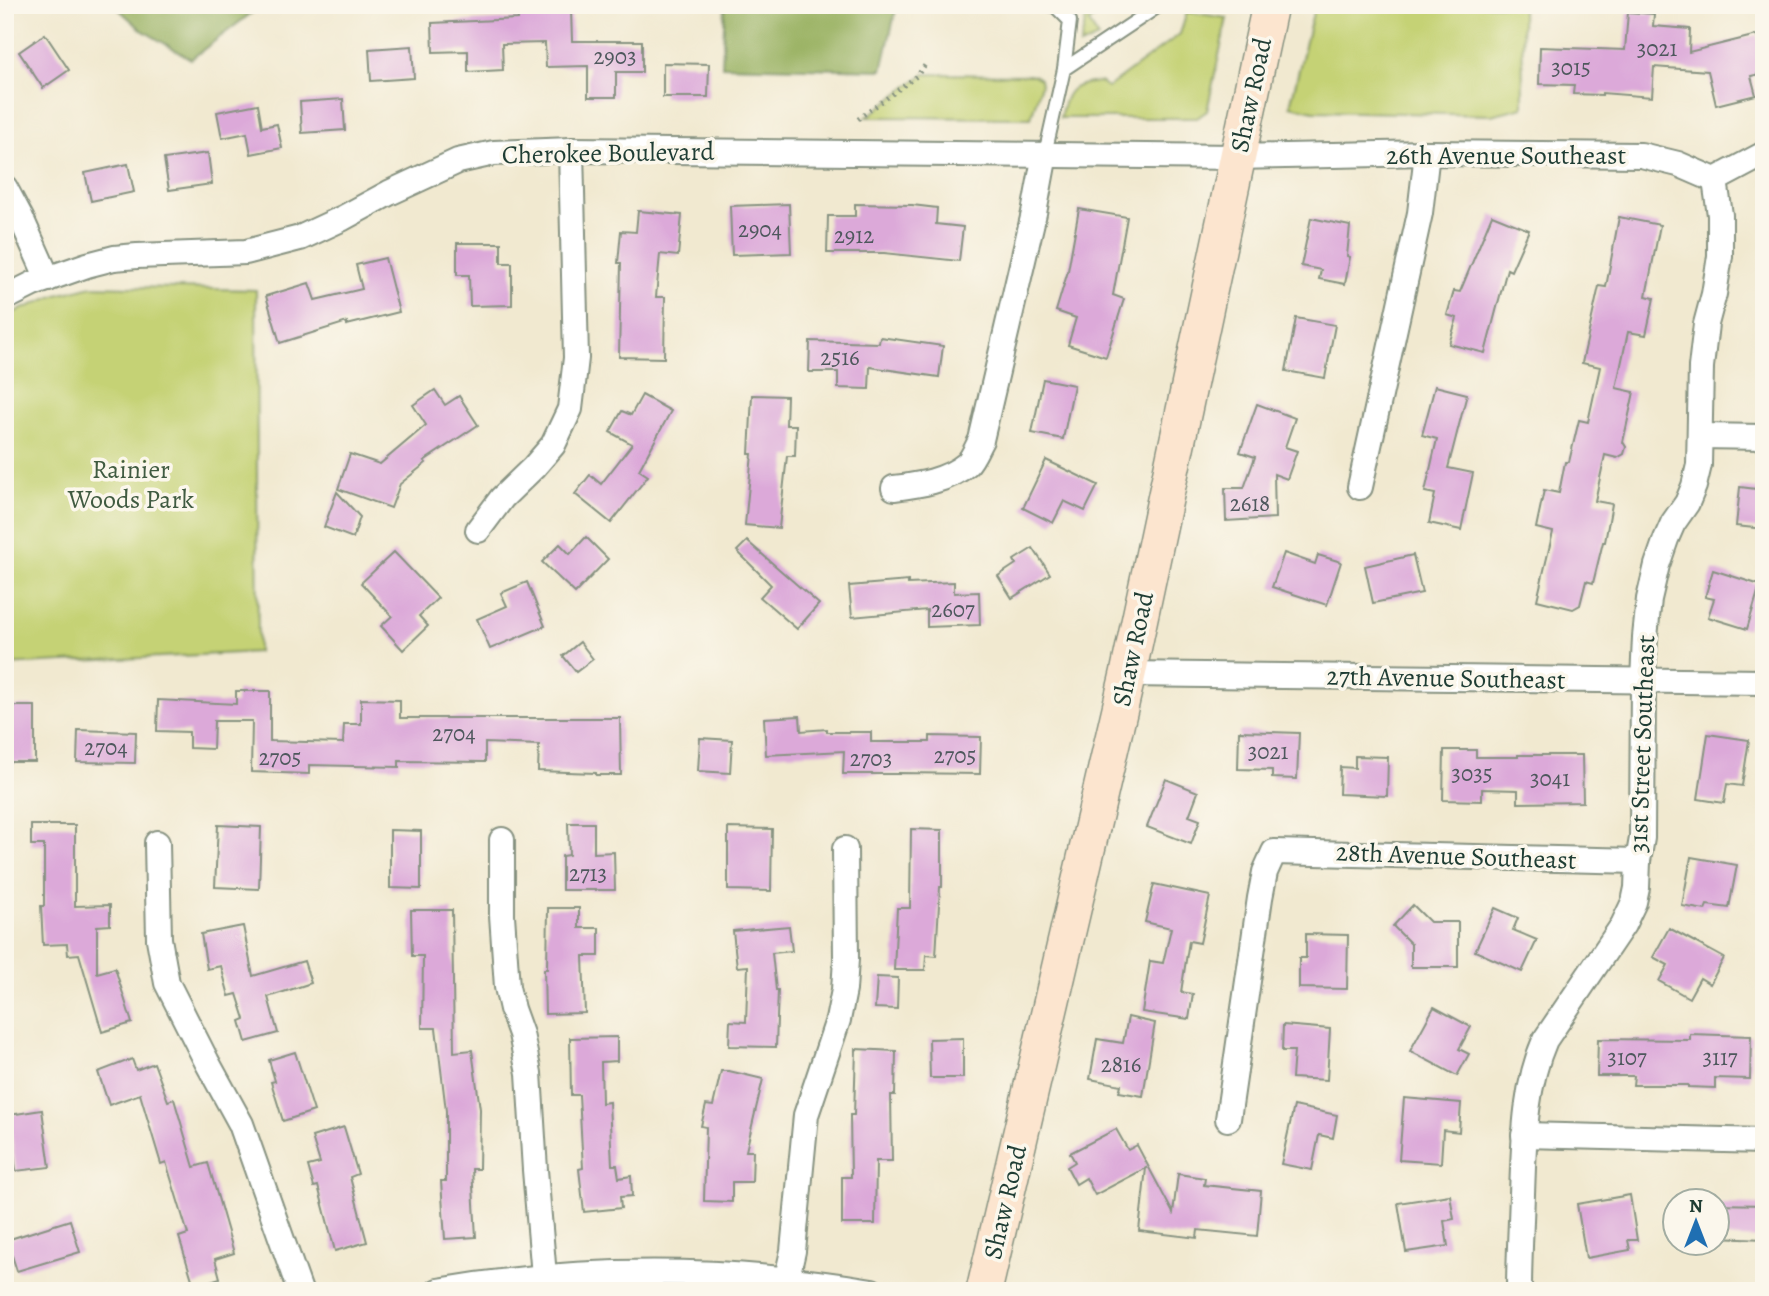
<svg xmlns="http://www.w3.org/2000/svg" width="1769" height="1296" font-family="Alegreya,serif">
<rect width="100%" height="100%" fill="#fbf7ec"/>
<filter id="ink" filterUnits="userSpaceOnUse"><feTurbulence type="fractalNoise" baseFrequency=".0143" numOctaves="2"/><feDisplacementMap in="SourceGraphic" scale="14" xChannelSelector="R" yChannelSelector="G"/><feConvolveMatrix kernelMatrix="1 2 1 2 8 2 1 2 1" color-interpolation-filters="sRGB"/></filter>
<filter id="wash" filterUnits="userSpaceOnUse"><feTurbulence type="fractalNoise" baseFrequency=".00686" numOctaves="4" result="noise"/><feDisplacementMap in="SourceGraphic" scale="28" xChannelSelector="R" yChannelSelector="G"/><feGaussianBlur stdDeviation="1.57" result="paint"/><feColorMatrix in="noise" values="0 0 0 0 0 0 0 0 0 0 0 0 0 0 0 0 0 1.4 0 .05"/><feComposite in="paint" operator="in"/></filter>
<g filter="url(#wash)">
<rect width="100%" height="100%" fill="#f1e9d0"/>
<g fill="#c5d274" stroke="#728854" stroke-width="2">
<polygon points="1100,5 1111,5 1089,22 1098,38 1080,46 1086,19 1101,7"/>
<polygon points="1315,5 1522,5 1523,107 1491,115 1314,111 1290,106"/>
<path d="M1187,12L1227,18L1207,111L1197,118H1060C1067,88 1070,85 1101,82L1107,88L1180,34Z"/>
<polygon points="924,74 1034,75 1040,79 1041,84 1031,118 867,117"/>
<polygon points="92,286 256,290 258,652 5,665 5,316 57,295"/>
</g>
<g fill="#9cb466" stroke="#5e784d" stroke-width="2">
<polygon points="114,5 262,5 191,59 142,30"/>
<polygon points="725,5 897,5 882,70 722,66"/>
</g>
<g id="blocks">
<g fill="#dca9d9">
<polygon points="571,10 572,41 642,41 642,72 616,72 616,97 588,97 588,66 546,67 545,43 502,44 503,70 468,72 468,51 433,52 432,23 518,19 518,12"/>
<polygon points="1628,12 1654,14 1653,26 1690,29 1689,52 1757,35 1764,62 1764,73 1751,76 1756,95 1716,105 1708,71 1654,67 1652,97 1602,93 1602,95 1573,94 1574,85 1539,84 1540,47 1625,50"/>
<polygon points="45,34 69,70 43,88 19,52"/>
<polygon points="412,46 414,78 371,81 369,49"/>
<polygon points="663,63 709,64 708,97 663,97"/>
<polygon points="343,99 345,130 302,133 300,102"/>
<polygon points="258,104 262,127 277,124 282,148 251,154 247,133 222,138 217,112"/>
<polygon points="208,153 212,184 169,190 164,159"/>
<polygon points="128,164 134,192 91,201 85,173"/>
<polygon points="789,204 791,253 732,255 730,206"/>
<polygon points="855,204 912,205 937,208 936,224 963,227 959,261 884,253 827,253 828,216 855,216"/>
<polygon points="1079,209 1127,217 1113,295 1124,299 1106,357 1068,345 1076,318 1056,311 1068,271"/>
<polygon points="638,211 682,215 678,256 660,254 656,297 665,297 664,358 619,357 621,263 618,263 621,231 636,232"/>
<polygon points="1492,215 1529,230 1511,271 1507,269 1485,353 1449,344 1457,318 1447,315 1454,291 1460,292"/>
<polygon points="1619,217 1660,225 1646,296 1654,298 1646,335 1628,332 1616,388 1634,392 1623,442 1626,447 1624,454 1617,458 1605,455 1595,501 1612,504 1605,542 1603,542 1593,583 1586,581 1580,605 1573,609 1537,600 1553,532 1536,528 1544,490 1559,493 1565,462 1569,462 1579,420 1588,422 1600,367 1582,363 1599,286 1606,287"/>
<polygon points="1311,218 1350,226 1347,256 1350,257 1345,284 1319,279 1321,270 1301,266"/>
<polygon points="457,243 501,243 501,263 512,263 512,305 470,306 469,275 457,275"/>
<polygon points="385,258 399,312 347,325 347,322 280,343 266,296 309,283 315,300 362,289 356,265"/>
<polygon points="1296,318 1335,325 1325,378 1286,371"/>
<polygon points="880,337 943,346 939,377 870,367 869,389 838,388 838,372 809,372 810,341 879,343"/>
<polygon points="1043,379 1074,385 1063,439 1032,433"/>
<polygon points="1435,386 1467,394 1448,468 1473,473 1461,530 1429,523 1435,494 1425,492 1437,439 1422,435"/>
<polygon points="435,390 445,405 459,396 478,425 424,461 426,463 400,484 391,508 338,489 350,454 380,464 426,425 413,405"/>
<polygon points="642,395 671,411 639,470 648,476 611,523 575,494 590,475 601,484 632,444 610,432 622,411 631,415"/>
<polygon points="752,395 787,396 786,425 796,425 795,456 787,456 779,528 745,525 752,454 749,454"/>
<polygon points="1257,404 1295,418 1285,447 1297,451 1287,479 1274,474 1275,518 1226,521 1225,488 1244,488 1255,457 1240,452"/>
<polygon points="1046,460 1098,485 1085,511 1064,501 1053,523 1023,508"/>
<polygon points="1740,487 1764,490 1764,529 1736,526"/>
<polygon points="337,492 360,517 353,538 324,527"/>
<polygon points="586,537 608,559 575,593 542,562 560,544 570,554"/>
<polygon points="747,541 819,604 797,629 760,597 771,585 737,551"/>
<polygon points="1033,548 1050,574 1012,598 998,576 1016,564 1014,560"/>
<polygon points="394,552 438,598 419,616 428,626 403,650 381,626 392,616 361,583"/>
<polygon points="1284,553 1315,564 1318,555 1341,562 1327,605 1272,587"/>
<polygon points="1413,555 1422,593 1373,603 1365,566"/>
<polygon points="1713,570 1760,585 1747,629 1708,617 1714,599 1705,597"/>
<polygon points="908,581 908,584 954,582 954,593 979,592 980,625 927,627 927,610 852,617 849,586"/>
<polygon points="527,582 545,626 490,649 477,619 507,606 501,593"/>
<polygon points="580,642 593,659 576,672 563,656"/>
<polygon points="236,691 270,691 270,741 343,743 344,724 361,724 361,699 400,700 400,718 620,718 621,775 596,775 596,773 538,771 539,745 485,743 485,762 399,761 399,767 309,765 309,774 251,772 252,721 214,721 213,749 189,748 189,732 157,731 158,700 236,704"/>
<polygon points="5,706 35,706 35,762 10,762 10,743 5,743"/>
<polygon points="800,716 801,731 827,729 827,732 871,732 871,742 930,742 930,736 981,737 980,774 899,773 899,774 843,774 844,751 766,755 764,718"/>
<polygon points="78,730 136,732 135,763 77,762"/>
<polygon points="1239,731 1299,733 1297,779 1272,778 1272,770 1238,769"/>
<polygon points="1708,734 1749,740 1742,786 1727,784 1724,803 1698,799"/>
<polygon points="700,738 732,740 730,773 698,771"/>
<polygon points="1444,750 1476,750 1476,757 1518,757 1518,755 1582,755 1583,802 1518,803 1518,790 1482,789 1482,801 1443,800"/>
<polygon points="1355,756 1388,757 1387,796 1339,794 1340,767 1355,768"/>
<polygon points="1166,779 1198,792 1189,816 1200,820 1191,844 1147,827"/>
<polygon points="568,823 594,823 594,853 614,852 615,890 562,890 562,856 569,855"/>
<polygon points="31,825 75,825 75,906 110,905 110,925 97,926 97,973 115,968 132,1023 102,1032 79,954 68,955 67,944 43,945 41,906 44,906 44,845 31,845"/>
<polygon points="218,825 261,827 259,889 215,887"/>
<polygon points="728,828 772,829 771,891 728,890"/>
<polygon points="911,829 942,830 942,887 940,887 936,956 926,955 925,970 894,970 897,908 910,908"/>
<polygon points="390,830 421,831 421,889 390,888"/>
<polygon points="1691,857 1737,865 1729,908 1707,905 1705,910 1682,906"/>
<polygon points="1154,884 1210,896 1200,943 1189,941 1181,992 1193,994 1189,1019 1142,1012 1150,961 1163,963 1171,928 1145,922"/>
<polygon points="1413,905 1430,922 1458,922 1458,967 1411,967 1411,944 1393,926"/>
<polygon points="548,908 579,908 579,928 599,928 599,956 583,956 585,1013 545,1014 544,969 547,969"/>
<polygon points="1495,908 1518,918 1513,930 1537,940 1522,972 1475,951"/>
<polygon points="411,910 452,910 454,1052 472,1050 480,1109 479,1169 472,1169 476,1237 445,1239 441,1181 446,1181 446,1111 436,1028 422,1028 423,956 412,956"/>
<polygon points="243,926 253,976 304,961 311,983 268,997 278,1033 246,1042 240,1021 245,1019 237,994 229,996 221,966 207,969 201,934"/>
<polygon points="789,926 792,951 772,953 776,990 778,990 776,1047 729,1046 730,1021 746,1022 748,966 737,967 733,931"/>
<polygon points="1669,928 1724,958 1710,984 1700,978 1689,998 1659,981 1668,965 1653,957"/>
<polygon points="1306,934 1348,935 1347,989 1299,988 1299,958 1306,958"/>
<polygon points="877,977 898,978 897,1009 875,1008"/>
<polygon points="1434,1007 1471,1027 1459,1049 1469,1054 1457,1076 1410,1051"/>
<polygon points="1128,1017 1155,1023 1143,1096 1119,1092 1121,1085 1090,1079 1097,1039 1123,1043"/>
<polygon points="1283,1025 1330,1029 1327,1080 1292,1078 1294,1051 1282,1051"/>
<polygon points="1690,1034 1751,1036 1750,1079 1715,1078 1715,1088 1688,1087 1688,1085 1633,1085 1634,1076 1597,1076 1598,1039 1690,1040"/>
<polygon points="617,1037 617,1061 601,1062 602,1103 609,1102 612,1165 617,1165 619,1178 631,1176 632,1196 620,1197 621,1208 584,1212 579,1169 583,1168 579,1095 571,1095 570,1038"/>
<polygon points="963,1038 963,1078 930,1078 929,1039"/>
<polygon points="856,1049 896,1051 895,1095 891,1095 892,1161 876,1161 875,1224 842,1224 842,1177 851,1177 850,1115 854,1115"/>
<polygon points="295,1052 314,1111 283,1121 271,1082 275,1081 269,1060"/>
<polygon points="132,1059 136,1070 154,1063 168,1101 174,1099 194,1167 208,1163 234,1253 215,1259 220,1278 194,1286 179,1237 188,1234 166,1162 161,1164 140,1094 109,1105 98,1072"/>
<polygon points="721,1071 729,1071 763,1079 746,1151 753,1151 752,1182 732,1182 732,1202 704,1201 706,1127 701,1126 706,1105 713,1106"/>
<polygon points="1404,1098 1461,1103 1459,1132 1443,1130 1441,1163 1399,1160"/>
<polygon points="1294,1106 1337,1115 1333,1138 1319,1135 1312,1170 1281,1164"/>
<polygon points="42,1110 50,1167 16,1171 9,1115"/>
<polygon points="344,1127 358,1174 350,1177 367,1242 335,1251 318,1186 314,1187 308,1166 320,1163 312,1137"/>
<polygon points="1116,1129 1128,1150 1137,1145 1173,1213 1178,1174 1205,1178 1204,1185 1261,1191 1257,1236 1198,1230 1197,1238 1139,1231 1146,1168 1095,1195 1086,1178 1076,1184 1067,1167 1075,1162 1070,1153"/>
<polygon points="1450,1195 1454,1219 1444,1221 1448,1246 1406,1252 1398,1203"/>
<polygon points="1630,1195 1637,1240 1628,1240 1630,1250 1586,1258 1577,1204"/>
<polygon points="1717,1204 1764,1205 1764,1239 1717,1237"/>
<polygon points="70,1220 80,1252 17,1271 7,1240"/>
</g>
</g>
</g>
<g filter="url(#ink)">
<use href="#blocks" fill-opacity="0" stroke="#889382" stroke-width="2"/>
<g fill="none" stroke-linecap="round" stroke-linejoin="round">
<g stroke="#889382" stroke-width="16">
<g id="lane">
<polyline points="1049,5 1055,6 1070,21 1064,69"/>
<polyline points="1045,154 1064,69 1160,5"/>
</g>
</g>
<g stroke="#889382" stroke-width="28">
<g id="street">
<polyline points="5,188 21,218 48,279"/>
<polyline points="5,298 33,284 87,265 114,258 137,256 246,252 300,238 343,218 389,193 458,161 494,153 571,150 1238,157 1427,153 1641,155 1678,164 1715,180 1764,154"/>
<polyline points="1700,436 1764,437"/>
<polyline points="1360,487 1420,213 1427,153"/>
<path d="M894,488C919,485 947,481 967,464C973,458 977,447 981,440L1034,213L1045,154"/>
<polyline points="478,530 502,498 534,467 553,445 570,409 576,358 571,150"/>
<polyline points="1128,674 1764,682"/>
<polyline points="502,840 502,915 507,987 512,1009 521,1034 529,1073 535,1170 544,1276"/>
<polyline points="157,843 159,939 167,983 207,1062 241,1124 300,1291"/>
<polyline points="1228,1119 1260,898 1265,872 1274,852 1638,861"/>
<polyline points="1524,1135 1764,1141"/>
<path d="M438,1291C582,1266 729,1267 872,1291"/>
<polyline points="784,1291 793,1251 806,1115 838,1020 844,990 846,959 845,849"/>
<path d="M1519,1291C1519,1258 1521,1226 1522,1194C1524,1143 1524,1088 1545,1040L1623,925L1634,902L1637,888L1638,861L1642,838L1643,681L1645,637L1649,599L1657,565L1666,539L1673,523L1687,503L1694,486L1699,465L1701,367L1706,324L1714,294L1720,256V215L1715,180"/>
</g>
</g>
<g stroke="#889382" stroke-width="38">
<polyline id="secondary" points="984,1291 1128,674 1270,5"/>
</g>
<polyline stroke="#889382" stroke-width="4.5" stroke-dasharray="2 5" stroke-linecap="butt" points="858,119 917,76 925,65"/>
<use href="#lane" stroke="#fff" stroke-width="12"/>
<use href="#street" stroke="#fff" stroke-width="24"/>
<use href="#secondary" stroke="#fce5cf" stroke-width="35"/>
</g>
</g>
<g text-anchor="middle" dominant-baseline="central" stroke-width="7" stroke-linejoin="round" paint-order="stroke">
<g font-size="23" fill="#4e585d">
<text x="1657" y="48">3021</text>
<text x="615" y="56">2903</text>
<text x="1571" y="67">3015</text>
<text x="760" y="229">2904</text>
<text x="854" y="235">2912</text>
<text x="840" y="357">2516</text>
<text x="1250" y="503">2618</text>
<text x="953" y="609">2607</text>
<text x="454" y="733">2704</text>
<text x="106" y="747">2704</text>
<text x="1268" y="751">3021</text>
<text x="955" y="755">2705</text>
<text x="280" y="757">2705</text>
<text x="871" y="758">2703</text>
<text x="1472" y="773">3035</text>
<text x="1550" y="778">3041</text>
<text x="588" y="873">2713</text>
<text x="1627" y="1057">3107</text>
<text x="1720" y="1057">3117</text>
<text x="1121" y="1064">2816</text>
</g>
<g font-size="26" fill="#1f3d34" stroke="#fbf7ec">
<text transform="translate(1251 95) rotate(-78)">Shaw Road</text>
<text transform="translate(608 153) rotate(-1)">Cherokee Boulevard</text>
<text x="1506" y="155">26th Avenue Southeast</text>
<text transform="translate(1133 649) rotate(-78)">Shaw Road</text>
<text transform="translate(1446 678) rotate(1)">27th Avenue Southeast</text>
<text transform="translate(1642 744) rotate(-88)">31st Street Southeast</text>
<text transform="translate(1456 856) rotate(2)">28th Avenue Southeast</text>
<text transform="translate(1005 1202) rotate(-77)">Shaw Road</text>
</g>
<g font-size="26" fill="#405b41" stroke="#fbf7ec">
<text x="131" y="469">Rainier<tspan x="131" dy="30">Woods Park</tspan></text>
</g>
</g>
<rect width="1769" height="1296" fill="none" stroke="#fbf7ec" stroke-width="28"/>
<g transform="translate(1696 1222)"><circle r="33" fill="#fbf7ec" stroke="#a3ada2" stroke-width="2"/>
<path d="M0-5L12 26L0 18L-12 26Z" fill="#1f6fb2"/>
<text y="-10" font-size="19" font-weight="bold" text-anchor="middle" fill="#1f3d34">N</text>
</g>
</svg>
